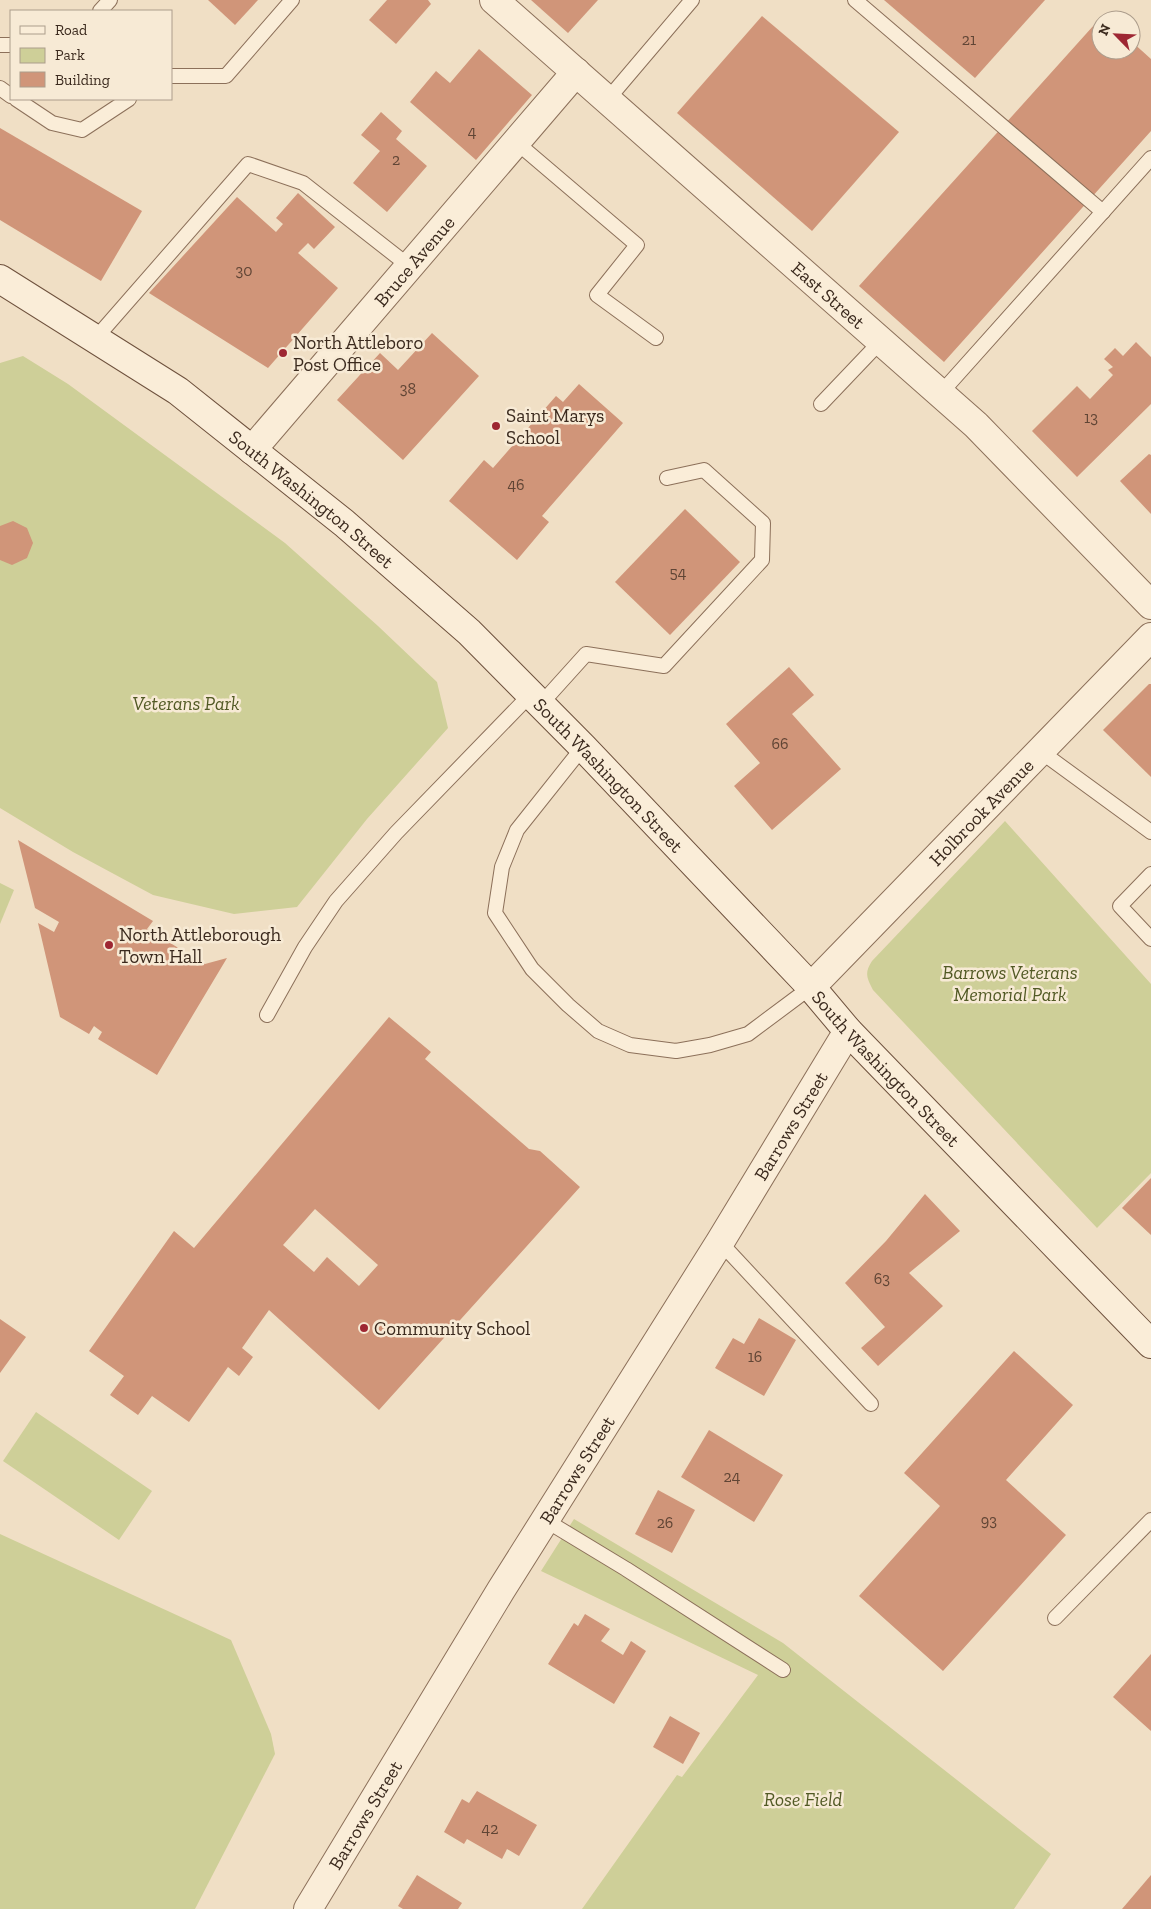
<svg xmlns="http://www.w3.org/2000/svg" width="1151" height="1909" font-family="'Zilla Slab',serif">
<rect width="100%" height="100%" fill="#f0dfc5"/>
<g fill="#cecf98">
<polygon points="23,356 68,384 285,543 378,626 437,682 448,728 367,819 297,907 234,914 153,895 73,852 0,808 0,363"/>
<path d="M1005,821L1151,984V1173L1097,1228L873,990C867,978 864,973 872,961Z"/>
<polygon points="0,883 14,890 0,924"/>
<polygon points="36,1412 152,1491 119,1540 3,1461"/>
<polygon points="574,1519 783,1643 1051,1854 1014,1909 582,1909 677,1775 682,1777 758,1675 541,1571"/>
<polygon points="0,1534 231,1640 271,1734 275,1754 195,1909 0,1909"/>
</g>
<g fill="#d09579" fill-rule="evenodd">
<polygon points="208,0 258,0 235,25"/>
<polygon points="387,0 428,0 431,4 396,44 369,20"/>
<polygon points="531,0 598,0 568,33"/>
<polygon points="884,0 1045,0 975,78"/>
<polygon points="1103,15 1108,20 1101,20 1101,50 1131,50 1131,41 1151,59 1151,131 944,362 859,286"/>
<polygon points="762,16 899,132 812,231 677,113"/>
<polygon points="479,49 532,95 476,160 410,102 436,71 450,83"/>
<polygon points="381,112 402,131 396,139 427,166 387,212 353,183 380,151 361,135"/>
<polygon points="0,128 142,211 101,281 0,220"/>
<polygon points="298,193 335,227 314,249 308,243 298,253 338,288 268,368 149,293 237,197 276,232 283,224 276,218"/>
<polygon points="432,333 479,376 403,460 337,400 380,353 398,370"/>
<polygon points="1136,342 1151,357 1151,404 1077,477 1032,431 1077,386 1090,399 1113,375 1108,370 1113,367 1104,359 1115,348 1123,356"/>
<polygon points="579,384 623,423 542,516 549,522 517,560 449,501 484,460 493,468 556,396 563,402"/>
<polygon points="1149,454 1151,455 1151,514 1120,481"/>
<polygon points="685,509 740,562 670,635 615,582"/>
<polygon points="13,521 27,528 33,543 27,558 12,565 0,560 0,526"/>
<polygon points="789,667 814,695 792,714 841,769 772,830 734,786 760,763 726,724"/>
<polygon points="1149,684 1151,684 1151,777 1103,730"/>
<polygon points="18,840 153,921 147,929 205,964 227,958 157,1075 98,1039 102,1032 94,1026 89,1034 60,1017 38,923 54,932 59,922 35,908"/>
<path d="M389,1017L431,1052L425,1059L529,1149L540,1151L580,1187L379,1410L269,1310L242,1348L253,1357L239,1376L228,1367L189,1422L152,1396L138,1415L110,1395L124,1376L89,1351L174,1231L194,1248ZM315,1209L378,1265L359,1286L327,1257L314,1272L283,1245Z"/>
<polygon points="1151,1178 1151,1235 1122,1208"/>
<polygon points="925,1194 960,1231 909,1273 943,1306 878,1366 861,1348 885,1327 845,1283 886,1241"/>
<polygon points="759,1318 796,1340 764,1396 715,1368 733,1338 744,1344"/>
<polygon points="0,1319 26,1337 0,1373"/>
<polygon points="1014,1351 1073,1405 1006,1480 1066,1535 943,1671 859,1596 940,1506 904,1473"/>
<polygon points="709,1430 783,1475 754,1522 681,1477"/>
<polygon points="658,1490 695,1510 672,1553 635,1534"/>
<polygon points="585,1614 610,1629 601,1641 623,1655 631,1641 646,1651 614,1704 548,1664 574,1623 578,1626"/>
<polygon points="1151,1654 1151,1731 1113,1697"/>
<polygon points="670,1716 700,1733 683,1764 653,1747"/>
<polygon points="477,1791 537,1825 519,1856 507,1849 502,1859 467,1839 464,1844 444,1832 462,1799 469,1803"/>
<polygon points="417,1875 462,1903 458,1909 403,1909 398,1906"/>
<polygon points="1151,1875 1151,1909 1122,1909"/>
</g>
<g fill="none" stroke-linecap="round" stroke-linejoin="round">
<g stroke="#8c705a" stroke-width="16">
<g id="service">
<polyline points="855,0 1103,212"/>
<polyline points="100,11 110,0"/>
<polyline points="0,45 11,45"/>
<polyline points="171,76 226,76 292,0"/>
<polyline points="0,88 11,96"/>
<polyline points="16,99 52,123 82,130 129,99"/>
<polyline points="608,99 692,0"/>
<polyline points="516,142 637,245 597,295 656,338"/>
<polyline points="95,339 248,164 303,183 409,266"/>
<polyline points="940,394 1151,158"/>
<polyline points="821,404 881,341"/>
<polyline points="540,705 586,654 664,666 762,560 763,523 704,470 667,478"/>
<polyline points="583,747 517,830 502,867 495,913 532,969 568,1005 598,1031 630,1045 676,1051 710,1045 748,1034 811,987"/>
<polyline points="1040,751 1151,832"/>
<polyline points="1151,874 1120,906 1151,939"/>
<polyline points="267,1015 305,947 336,901 396,833 530,695"/>
<polyline points="720,1242 871,1404"/>
<polyline points="545,1520 626,1569 783,1670"/>
<polyline points="1055,1618 1151,1520"/>
</g>
</g>
<g stroke="#8c705a" stroke-width="30">
<g id="minor">
<path id="s1" d="M494,0L976,425L1151,605"/>
<path id="s2" d="M252,450L576,72"/>
<path id="s3" d="M811,987L1151,637"/>
<path id="s4" d="M308,1909L501,1590L720,1242L848,1031"/>
</g>
</g>
<g stroke="#6e513d" stroke-width="30">
<g id="secondary">
<path id="s5" d="M0,279L178,391L344,523L469,632L583,747L811,987L848,1031L1151,1344"/>
</g>
</g>
<use href="#service" stroke="#faedd8" stroke-width="14"/>
<use href="#minor" stroke="#faedd8" stroke-width="28"/>
<use href="#secondary" stroke="#faedd8" stroke-width="28"/>
</g>
<g fill="#9e2733" stroke="#f7ead5" stroke-width="2">
<circle cx="283" cy="353" r="5"/>
<circle cx="496" cy="426" r="5"/>
<circle cx="109" cy="945" r="5"/>
<circle cx="364" cy="1328" r="5"/>
</g>
<g text-anchor="middle" dominant-baseline="central" stroke-width="5" stroke-linejoin="round" paint-order="stroke">
<g font-size="16" fill="#604535">
<text x="969" y="39">21</text>
<text x="472" y="131">4</text>
<text x="396" y="159">2</text>
<text x="244" y="270">30</text>
<text x="408" y="388">38</text>
<text x="1091" y="417">13</text>
<text x="516" y="484">46</text>
<text x="678" y="572">54</text>
<text x="780" y="743">66</text>
<text x="882" y="1278">63</text>
<text x="755" y="1356">16</text>
<text x="732" y="1476">24</text>
<text x="989" y="1520">93</text>
<text x="665" y="1522">26</text>
<text x="490" y="1828">42</text>
</g>
<g font-size="19" fill="#3b2a1e" stroke="#f7ead5">
<text stroke="none"><textPath href="#s2" startOffset="249">Bruce Avenue</textPath></text>
<text stroke="none"><textPath href="#s1" startOffset="446">East Street</textPath></text>
<text stroke="none"><textPath href="#s5" startOffset="382">South Washington Street</textPath></text>
<text stroke="none"><textPath href="#s5" startOffset="788">South Washington Street</textPath></text>
<text stroke="none"><textPath href="#s3" startOffset="244">Holbrook Avenue</textPath></text>
<text stroke="none"><textPath href="#s5" startOffset="1192">South Washington Street</textPath></text>
<text stroke="none"><textPath href="#s4" startOffset="920">Barrows Street</textPath></text>
<text stroke="none"><textPath href="#s4" startOffset="515">Barrows Street</textPath></text>
<text stroke="none"><textPath href="#s4" startOffset="110">Barrows Street</textPath></text>
</g>
<g font-size="19" fill="#3b2a1e" stroke="#f7ead5" text-anchor="start">
<text x="293" y="342">North Attleboro<tspan x="293" dy="22">Post Office</tspan></text>
<text x="506" y="415">Saint Marys<tspan x="506" dy="22">School</tspan></text>
<text x="119" y="934">North Attleborough<tspan x="119" dy="22">Town Hall</tspan></text>
<text x="374" y="1328">Community School</text>
</g>
<g font-size="19" font-style="italic" fill="#515924" stroke="#f7ead5">
<text x="186" y="703">Veterans Park</text>
<text x="1010" y="972">Barrows Veterans<tspan x="1010" dy="22">Memorial Park</tspan></text>
<text x="803" y="1799">Rose Field</text>
</g>
</g>
<rect x="10" y="10" width="162" height="90" fill="#f7ead5" stroke="#ac9d8c"/>
<rect x="20" y="26" width="25" height="8" fill="#faedd8" stroke="#ac9d8c"/>
<text x="55" y="35" font-size="15" fill="#3b2a1e">Road</text>
<rect x="20" y="48" width="25" height="15" fill="#cecf98" stroke="#ac9d8c"/>
<text x="55" y="60" font-size="15" fill="#3b2a1e">Park</text>
<rect x="20" y="72" width="25" height="15" fill="#d09579" stroke="#ac9d8c"/>
<text x="55" y="85" font-size="15" fill="#3b2a1e">Building</text>
<g transform="translate(1116 35) rotate(294)"><circle r="24" fill="#f7ead5" stroke="#ac9d8c"/>
<path d="M0-4L9 19L0 12L-9 19Z" fill="#9e2733"/>
<text y="-8" font-size="14" font-weight="bold" text-anchor="middle" fill="#3b2a1e">N</text>
</g>
</svg>
